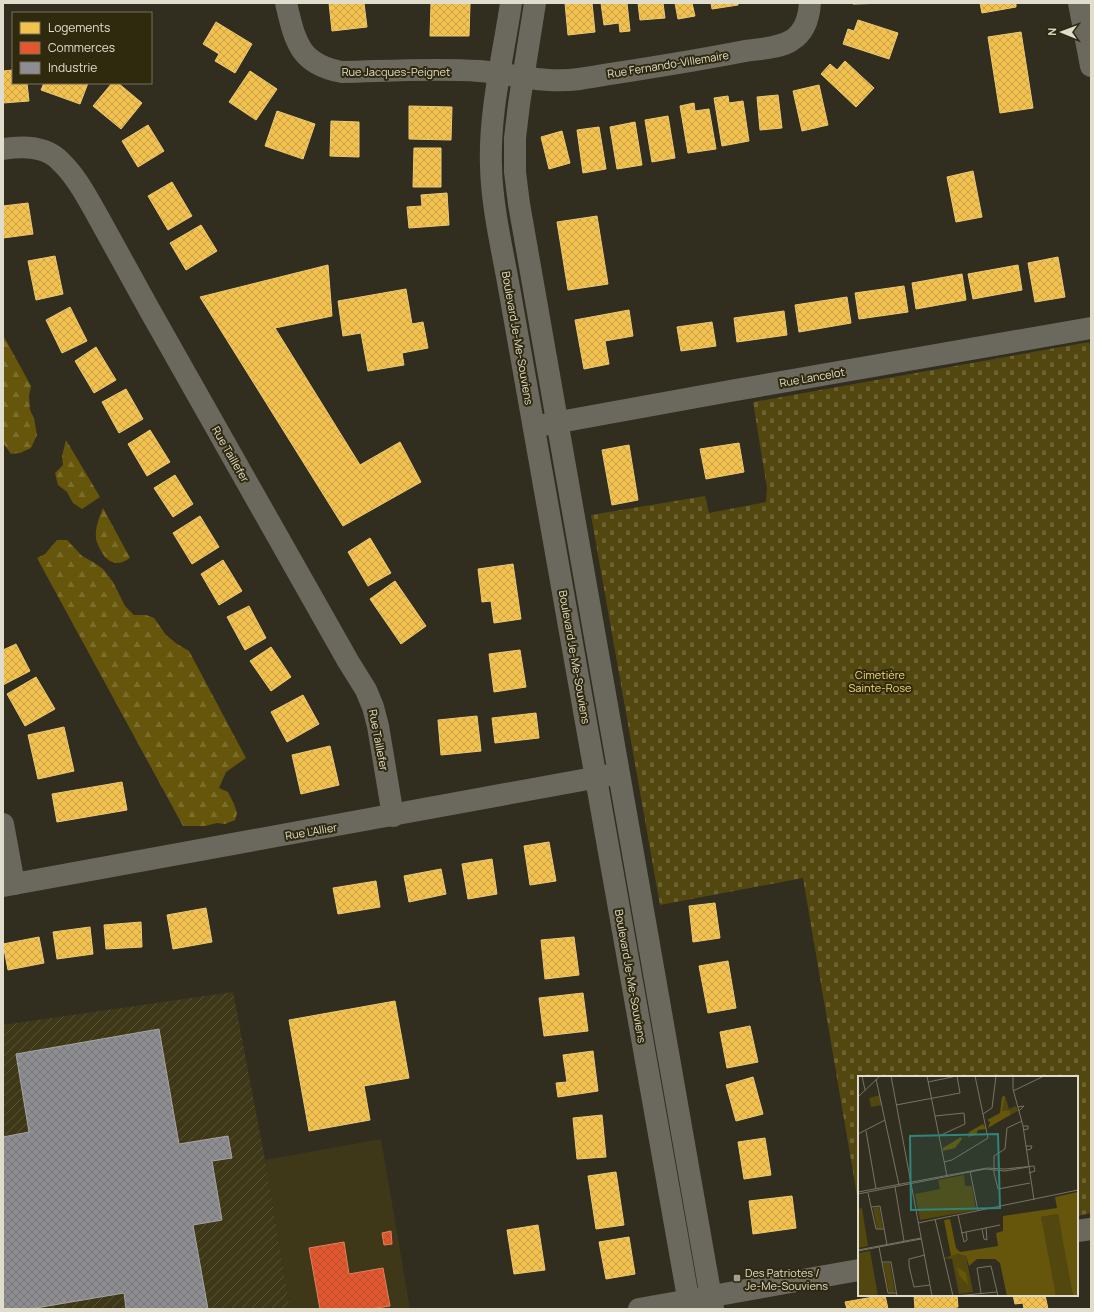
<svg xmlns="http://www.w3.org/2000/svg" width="1094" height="1312" font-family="Manrope,sans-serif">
<defs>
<pattern id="industrial-furrows" width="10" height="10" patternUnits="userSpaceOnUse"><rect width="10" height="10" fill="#3f3818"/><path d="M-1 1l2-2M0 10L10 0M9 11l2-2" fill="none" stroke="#5a5438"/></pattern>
<pattern id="forest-firs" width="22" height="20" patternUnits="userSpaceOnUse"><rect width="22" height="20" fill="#65560b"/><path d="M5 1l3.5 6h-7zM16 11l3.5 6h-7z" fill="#7b6e2d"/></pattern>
<pattern id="cemetery-stones" width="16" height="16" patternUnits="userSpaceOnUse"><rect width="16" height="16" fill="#534710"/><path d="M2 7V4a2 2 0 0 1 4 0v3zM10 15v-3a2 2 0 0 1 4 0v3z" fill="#6b6132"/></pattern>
<pattern id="homes-cross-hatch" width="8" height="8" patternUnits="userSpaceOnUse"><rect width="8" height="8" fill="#f2c14e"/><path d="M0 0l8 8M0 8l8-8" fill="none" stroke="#c6a14a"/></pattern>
<pattern id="shops-cross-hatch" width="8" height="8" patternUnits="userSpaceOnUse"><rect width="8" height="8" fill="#e4572e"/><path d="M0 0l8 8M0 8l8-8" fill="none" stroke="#b45133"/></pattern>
<pattern id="industry-cross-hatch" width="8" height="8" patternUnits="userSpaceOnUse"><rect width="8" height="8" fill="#8d8d92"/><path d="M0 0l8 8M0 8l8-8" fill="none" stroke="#777679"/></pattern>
</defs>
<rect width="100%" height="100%" fill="#312e20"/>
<polygon fill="#3f3818" points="381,1139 410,1309 290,1309 265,1160"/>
<polygon fill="url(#industrial-furrows)" points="233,992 265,1160 290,1309 3,1309 3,1025"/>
<g fill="url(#forest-firs)">
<polygon points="3,335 31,386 29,396 30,410 34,418 37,435 31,448 20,453 11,454 3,443"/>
<polygon points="66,440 100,497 82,509 73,503 67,492 58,485 55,473 63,465 62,456"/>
<path d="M103,508L130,558C116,568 106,562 99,547C98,544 96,541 96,538C95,527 99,518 103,508Z"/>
<polygon points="57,540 67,540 82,556 93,562 103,569 113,582 125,606 134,615 146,615 154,618 166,635 177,644 189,651 246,758 226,772 219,788 228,792 234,804 237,813 235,820 225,824 217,823 205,826 183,826 37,558 45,554"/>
</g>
<polygon fill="url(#cemetery-stones)" points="1089,342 1091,347 1091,1213 1077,1216 1077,1077 859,1077 859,1207 803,878 660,905 591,515 705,496 709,513 766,502 767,488 753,402"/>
<g fill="url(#homes-cross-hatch)" stroke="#edc974">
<polygon points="329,3 364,3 367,27 332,31"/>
<polygon points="431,3 470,4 469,36 430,36"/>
<polygon points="565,3 592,3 595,32 568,35"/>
<polygon points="601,3 627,3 630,31 620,32 619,23 604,25"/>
<polygon points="638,3 663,3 665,18 640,20"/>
<polygon points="675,3 692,3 695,16 678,19"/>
<polygon points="711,3 738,3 738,5 712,9"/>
<polygon points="853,3 887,3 853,4"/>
<polygon points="980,3 1016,3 1016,7 982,13"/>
<polygon points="858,20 898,33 889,59 843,44 848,29 854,31"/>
<polygon points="216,22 252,44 235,73 215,61 219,54 203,44"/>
<polygon points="1021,32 1033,108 1000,113 988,37"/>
<polygon points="845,61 874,88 856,107 821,74 830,64 837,70"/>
<polygon points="13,70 13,83 27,83 29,101 3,103 3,71"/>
<polygon points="250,71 277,89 256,120 229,102"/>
<polygon points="44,83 88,83 80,104 41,90"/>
<polygon points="112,83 118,83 142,103 121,129 93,106"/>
<polygon points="819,85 828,125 802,131 793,91"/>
<polygon points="778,95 782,128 760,130 757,97"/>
<polygon points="728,96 729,103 743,101 749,141 722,146 714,98"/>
<polygon points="694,103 695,111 709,109 716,149 688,153 680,106"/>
<polygon points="409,106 452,107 451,140 409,139"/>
<polygon points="277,111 315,124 303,159 265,146"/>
<polygon points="668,116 675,158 652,162 645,120"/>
<polygon points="331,121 359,122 359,157 330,156"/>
<polygon points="635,122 642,165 617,169 610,127"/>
<polygon points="148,125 164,151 138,167 122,141"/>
<polygon points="599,127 606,169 583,173 577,130"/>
<polygon points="562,131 570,163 549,169 541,137"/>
<polygon points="414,148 441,148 441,187 413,187"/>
<polygon points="973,171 982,217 956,222 947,177"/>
<polygon points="172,182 192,216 168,230 148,196"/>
<polygon points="447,193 449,225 409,228 407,207 422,206 421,195"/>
<polygon points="28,203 33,234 3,238 3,206"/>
<polygon points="597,216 608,284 568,290 557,222"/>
<polygon points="201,225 217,251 186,270 170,243"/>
<polygon points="55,256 63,294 36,300 28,261"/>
<polygon points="1058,257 1065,297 1035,302 1028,263"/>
<polygon points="328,265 332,316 275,328 360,465 400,442 421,482 343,526 200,297"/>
<polygon points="1018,265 1022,290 973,299 968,274"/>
<polygon points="962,274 966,300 916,309 912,283"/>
<polygon points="904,286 908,312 859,319 855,293"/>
<polygon points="406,289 412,324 423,322 428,348 402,353 404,365 368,371 361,333 343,336 338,301"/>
<polygon points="847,297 851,323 799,332 795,305"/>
<polygon points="70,307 87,341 62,353 46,320"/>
<polygon points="629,310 633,336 605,341 609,364 584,369 575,320"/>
<polygon points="784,311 787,335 737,342 734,318"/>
<polygon points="712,322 716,346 681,351 677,327"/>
<polygon points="96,347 116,380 94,393 75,361"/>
<polygon points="126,389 143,419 119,433 102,402"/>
<polygon points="150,430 170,462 147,476 128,444"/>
<polygon points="739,443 744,472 706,479 700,449"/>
<polygon points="629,445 638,500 612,505 602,450"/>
<polygon points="175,475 193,504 173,517 154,488"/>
<polygon points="200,516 219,547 192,564 173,533"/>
<polygon points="370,538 391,573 368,586 348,552"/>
<polygon points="223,560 242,591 219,605 201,574"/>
<polygon points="513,564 521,619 494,623 491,601 482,602 478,569"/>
<polygon points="395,581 426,626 401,644 370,599"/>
<polygon points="249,606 266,638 245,650 227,617"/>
<polygon points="16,644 30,671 3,685 3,650"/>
<polygon points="271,647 291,677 271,691 250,661"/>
<polygon points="520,650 526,687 494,692 489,654"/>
<polygon points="36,677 55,709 25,726 7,694"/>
<polygon points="303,695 319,724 287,742 271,712"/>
<polygon points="536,713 539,738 495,743 492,718"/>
<polygon points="477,716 481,751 441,755 438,720"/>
<polygon points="64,727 74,771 38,779 28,735"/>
<polygon points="330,746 339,785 301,794 292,755"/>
<polygon points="122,782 127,810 57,822 52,794"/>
<polygon points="549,842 556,881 530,885 524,846"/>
<polygon points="492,859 497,894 468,899 462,864"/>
<polygon points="441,869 446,894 409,902 404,876"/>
<polygon points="376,881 380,907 338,914 333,888"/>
<polygon points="715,903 720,938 693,942 689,906"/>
<polygon points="206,908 212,942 173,949 167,915"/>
<polygon points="141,922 142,947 106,949 104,925"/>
<polygon points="90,927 93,954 57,959 53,932"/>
<polygon points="39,937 44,963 8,970 3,944"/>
<polygon points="574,937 579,975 545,979 541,940"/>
<polygon points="728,961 736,1008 708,1013 699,966"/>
<polygon points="583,993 588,1031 544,1036 539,998"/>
<polygon points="395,1001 409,1078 364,1086 370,1120 309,1131 289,1020"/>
<polygon points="750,1026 758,1062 727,1068 720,1032"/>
<polygon points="593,1051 598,1091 558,1097 556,1083 567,1082 563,1055"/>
<polygon points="753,1077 763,1114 736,1121 726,1085"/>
<polygon points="602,1115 606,1157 577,1159 573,1118"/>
<polygon points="765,1138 771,1175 744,1179 738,1142"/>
<polygon points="616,1172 624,1225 596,1229 588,1176"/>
<polygon points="792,1196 796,1228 753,1234 749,1201"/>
<polygon points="538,1225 545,1270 514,1274 507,1230"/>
<polygon points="629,1237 635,1274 606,1279 599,1242"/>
<polygon points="885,1295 888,1309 847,1309 845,1302"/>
<polygon points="914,1295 957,1295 958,1307 941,1309 915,1309"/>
<polygon points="1013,1295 1045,1295 1048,1309 1024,1309 1023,1303 1015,1304"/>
</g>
<g fill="url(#shops-cross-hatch)" stroke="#e37f5e">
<polygon points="391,1231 392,1244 384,1245 382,1233"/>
<polygon points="344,1242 349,1274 383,1268 390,1306 370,1309 320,1309 309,1248"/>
</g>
<polygon fill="url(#industry-cross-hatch)" stroke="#a6a5a4" points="159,1029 179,1144 228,1136 232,1158 212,1161 222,1220 193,1225 208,1309 126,1309 124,1293 30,1309 3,1309 3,1137 29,1132 16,1054"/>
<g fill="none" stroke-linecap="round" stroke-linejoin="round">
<g stroke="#6b685d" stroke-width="22">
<path d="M286,3C295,41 299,64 342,72C388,71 434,68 479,71C513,74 546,84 579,79C635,70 690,62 745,51C759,49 781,48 792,40C805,32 809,17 810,3"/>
<path d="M511,3C503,57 489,112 491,167C492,205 501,244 508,282L690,1309"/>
<polyline points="535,3 519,104 515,138 515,172 519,204 713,1309"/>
<polyline points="1079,3 1091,66"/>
<path d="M3,149C22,146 46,146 60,161C78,178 89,201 101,222C117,251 133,280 149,309C215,427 282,544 348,661L366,690L373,707L378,726L393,816"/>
<polyline points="543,425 730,391 1091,328"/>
<polyline points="3,824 14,884"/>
<polyline points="3,886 610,775"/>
<polyline points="1077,1231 1091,1229"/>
<polyline points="639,1309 859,1270"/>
</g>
</g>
<rect fill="#a3a090" stroke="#2f290e" stroke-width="1.5" x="733" y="1274" width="8" height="8" rx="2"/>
<g text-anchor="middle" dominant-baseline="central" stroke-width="4" stroke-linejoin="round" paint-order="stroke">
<g font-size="11" fill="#e0ddcd" stroke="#2f290e">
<text transform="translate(668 64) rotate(-9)">Rue Fernando-Villemaire</text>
<text x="396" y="71">Rue Jacques-Peignet</text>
<text transform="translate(518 338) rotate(80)">Boulevard Je-Me-Souviens</text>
<text transform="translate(812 377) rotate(-10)">Rue Lancelot</text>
<text transform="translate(231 454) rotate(60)">Rue Taillefer</text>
<text transform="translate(575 657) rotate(80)">Boulevard Je-Me-Souviens</text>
<text transform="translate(379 740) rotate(79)">Rue Taillefer</text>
<text transform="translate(311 831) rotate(-10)">Rue L'Allier</text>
<text transform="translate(631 976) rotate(80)">Boulevard Je-Me-Souviens</text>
</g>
<g font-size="11" fill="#f5dc77" stroke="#2f290e">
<text x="880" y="674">Cimetière<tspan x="880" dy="13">Sainte-Rose</tspan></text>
</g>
<g font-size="11" fill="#e0ddcd" stroke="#2f290e" text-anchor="start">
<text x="745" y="1272">Des Patriotes /<tspan x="745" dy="13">Je-Me-Souviens</tspan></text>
</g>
</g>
<g transform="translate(858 1076)">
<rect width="220" height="220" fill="#312e20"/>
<path d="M22,19L24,29L13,31L11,22ZM147,20L151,33L158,30L160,35L149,41L143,39L144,21ZM21,131L25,152L19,153L15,132ZM4,132L10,170L0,172V133ZM200,138L209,183L215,220H198L188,174L183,141ZM12,175L20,220H0V177ZM98,178L108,180L115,216L101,218L94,183L86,182ZM25,187H32L37,216L31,217Z" fill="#534710"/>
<path d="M147,20L144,35H152V39L130,52L132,46L129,44L142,37L144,21ZM125,48L128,53L120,54L118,59L110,61L111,56ZM103,61L104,63L97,72L85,75V72ZM220,116V220H215L200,138L183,141L198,220H149L142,187L137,183H119L111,190L108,180L99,178L93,180L86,144L92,143L98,172L102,176L140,170L138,157L145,155V140L199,132L197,121Z" fill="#65560b"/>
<path d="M106,99L107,110H114L118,134L62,144L57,118L82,113L80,104Z" fill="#534710"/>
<path d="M99,191L108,197L110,209L101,199Z" fill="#665607"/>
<path fill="none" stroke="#777465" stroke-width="1" d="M4,0L7,14M33,0L74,220M69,0L89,100M155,0V13L165,50L176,124M18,3L41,109M155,15L186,0M0,21L22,0M38,29L102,17L99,0L70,6M160,31L166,30L161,35M125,38L134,32L138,0M77,40L106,37L107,48L81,60M164,45L149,52L147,73L136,80V97L140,113L172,107M165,50H170V53L165,54M8,55L18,113M0,58L27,44M168,70H174L173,73L169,74M86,86L94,84L130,62L117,0M112,95L120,135M37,111L46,165M0,116L129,92L147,93L176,90L177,95L171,97M10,117L18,153H26M0,118L127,93L147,95L170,91M13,131L22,130L29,169M100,139L106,166L109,164L108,156M77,143L95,220M60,147L220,114M124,153L126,163L129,164L128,152M103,157L142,149M21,171L30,217H39M0,174L63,162M0,175L63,163M67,179L51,183V190L56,211L72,209M24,186H33L39,220M123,217L119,192L133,190L140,220M97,220L139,216"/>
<path fill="#2e857c" fill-opacity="0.15" stroke="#2e857c" stroke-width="2" d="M140,58L142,132L53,134L52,60Z"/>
<rect width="220" height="220" fill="none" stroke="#e0ddcd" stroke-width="2"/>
</g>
<rect width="1094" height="1312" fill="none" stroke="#e0ddcd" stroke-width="8"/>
<rect x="12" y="12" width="140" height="72" fill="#2f290e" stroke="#76715a"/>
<rect x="20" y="22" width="20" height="12" fill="#f2c14e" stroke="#76715a"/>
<text x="48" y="32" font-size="12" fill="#e0ddcd">Logements</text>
<rect x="20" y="42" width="20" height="12" fill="#e4572e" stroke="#76715a"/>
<text x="48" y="52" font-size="12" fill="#e0ddcd">Commerces</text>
<rect x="20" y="62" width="20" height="12" fill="#8d8d92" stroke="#76715a"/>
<text x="48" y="72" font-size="12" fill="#e0ddcd">Industrie</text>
<g transform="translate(1062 32) rotate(271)" stroke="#2f290e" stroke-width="3" paint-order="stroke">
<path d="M0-3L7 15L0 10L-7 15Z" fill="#e0ddcd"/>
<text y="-6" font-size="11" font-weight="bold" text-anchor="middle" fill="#e0ddcd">N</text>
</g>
</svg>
